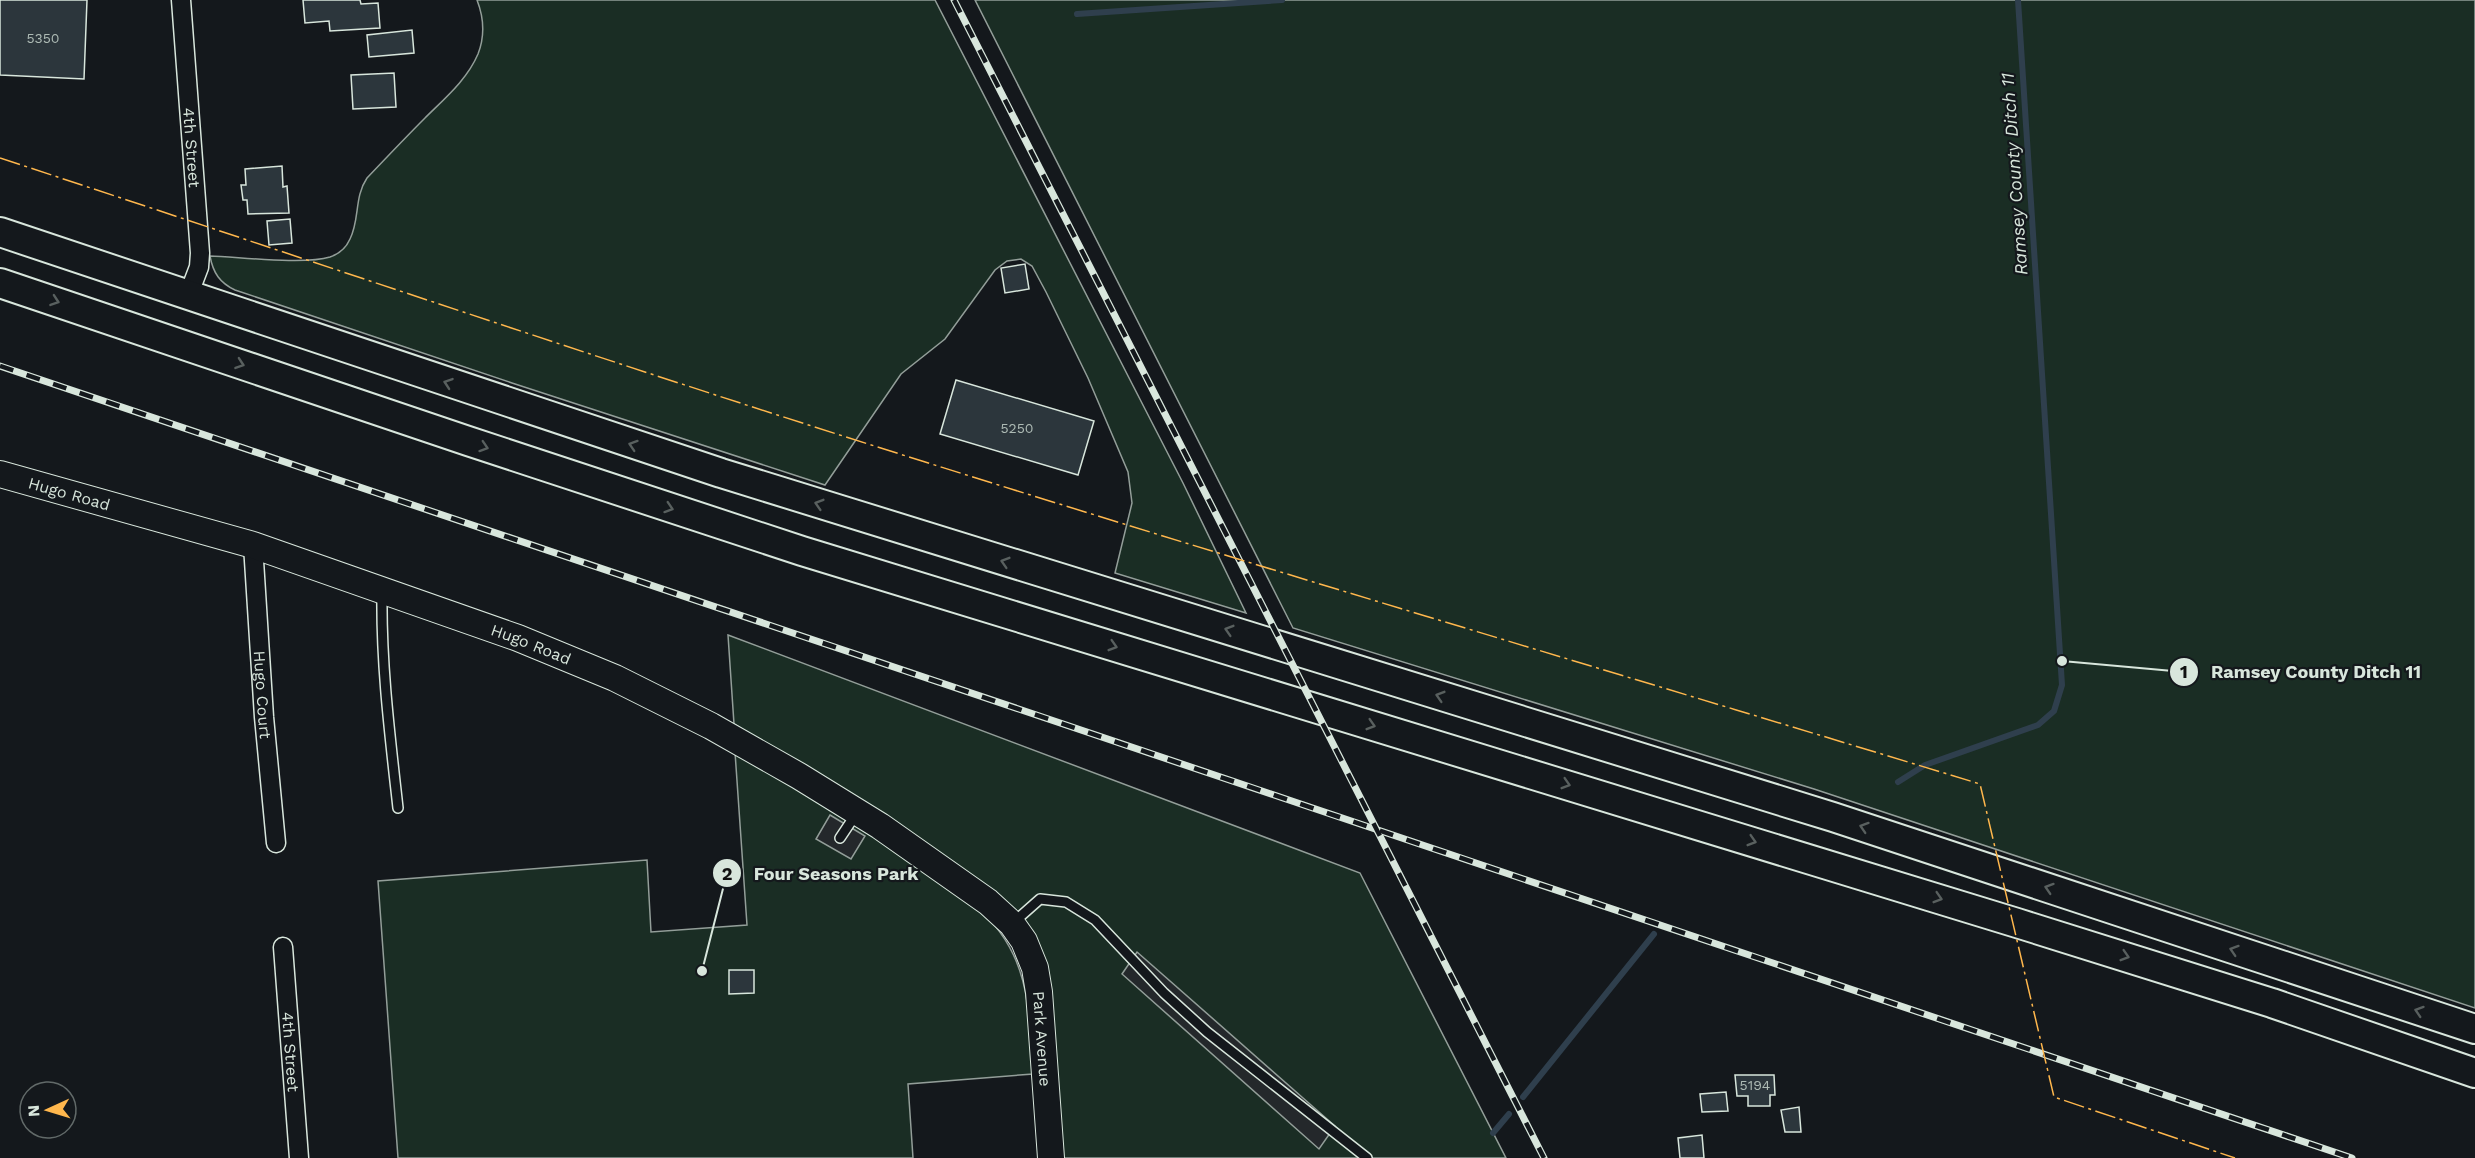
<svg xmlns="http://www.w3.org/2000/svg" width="2475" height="1158" font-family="'Work Sans',sans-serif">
<rect width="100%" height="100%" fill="#14181c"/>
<g fill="#1a2d24" stroke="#939e99" stroke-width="1.5">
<path d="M477,0H935L1183,483L1246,613L1115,573L1132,503L1128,472L1088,378L1046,292L1032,266L1021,259L1007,261L995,270L945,339L901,374L825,485L512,383L235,290C220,283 213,273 210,256C240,257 304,265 330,257C339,254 346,248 350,239C360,219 354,197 367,178C386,158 405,138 425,118C444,99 467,80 478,54C485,36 484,18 477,0Z"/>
<polygon points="975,0 2475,0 2475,1008 1814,789 1293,628"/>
<polygon points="728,635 1360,873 1506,1158 1061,1158 1042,955 898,826 734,724"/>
<path d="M735,752C785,781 835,811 883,842C930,872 988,901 1013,954C1031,991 1030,1034 1033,1074L908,1084L913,1158H398L378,881L647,860L651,932L747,925Z"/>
</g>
<g fill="#24282b" stroke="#939e99" stroke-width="1.5">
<polygon points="830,815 865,836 851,859 816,839"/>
<polygon points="1137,952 1335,1126 1319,1149 1122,974"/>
</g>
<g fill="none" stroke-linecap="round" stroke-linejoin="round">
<g stroke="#2f3f4d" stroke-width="6">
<polyline points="1077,14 1282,0"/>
<polyline points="1898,782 1925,765 2038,725 2054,711 2062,685 2018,0"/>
<polyline points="1523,1097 1654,934"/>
<polyline points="1493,1133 1509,1114"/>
</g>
</g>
<g fill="#2c363c" stroke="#d8e6dc" stroke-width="1.5">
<polygon points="0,0 87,0 84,79 0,75"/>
<polygon points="303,0 360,0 361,4 378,3 380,28 330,31 329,21 305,23"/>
<polygon points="412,30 414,53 369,57 367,35"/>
<polygon points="394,73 396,107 353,109 351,75"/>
<polygon points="282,166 283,187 287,186 289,213 248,214 247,200 243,200 241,185 246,185 245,169"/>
<polygon points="290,219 292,243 269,245 267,221"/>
<polygon points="1025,264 1029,289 1005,293 1001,268"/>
<polygon points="956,380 1094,421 1078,475 940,434"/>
<polygon points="729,970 754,970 754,993 729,994"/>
<polygon points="1735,1075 1774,1075 1775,1095 1770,1095 1770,1106 1748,1106 1748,1096 1737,1096"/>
<polygon points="1726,1092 1728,1111 1702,1112 1700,1094"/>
<polygon points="1799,1107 1801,1132 1785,1132 1781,1110"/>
<polygon points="1702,1135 1704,1158 1680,1158 1678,1138"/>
</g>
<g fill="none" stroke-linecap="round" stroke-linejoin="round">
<g stroke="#d8e6dc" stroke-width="12">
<g id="lane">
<path d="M382,593C381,665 390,736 398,808"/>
<polyline points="840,838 856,814"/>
<polyline points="1014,922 1040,899 1066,902 1095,920 1164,993 1207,1032 1367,1158"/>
</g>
</g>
<g stroke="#d8e6dc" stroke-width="21">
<g id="street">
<path id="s1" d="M181,0L200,253L199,267L188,296"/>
<path id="s2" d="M253,545L264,717L276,843"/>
<path id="s3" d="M283,947L299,1158"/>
</g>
</g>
<g stroke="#d8e6dc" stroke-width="28">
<g id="secondary">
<path id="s4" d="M0,474L253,545L518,638L615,678L711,726L799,776L880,826L988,902L1012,924L1024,941L1035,968L1039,992L1051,1158"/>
</g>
</g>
<g stroke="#d8e6dc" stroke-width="32">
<g id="primary">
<polyline points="0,232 721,473 1833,817 2475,1029"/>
<polyline points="0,283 468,441 802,551 2017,923 2272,1003 2475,1073"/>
</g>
</g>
<use href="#lane" stroke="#14181c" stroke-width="9"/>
<use href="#street" stroke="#14181c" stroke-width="18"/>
<use href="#secondary" stroke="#14181c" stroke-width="26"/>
<use href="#primary" stroke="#14181c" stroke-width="28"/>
<g stroke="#d8e6dc" stroke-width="7">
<g id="rail">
<polyline points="954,0 1544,1158"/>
<polyline points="0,366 2352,1158"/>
</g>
</g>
<use href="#rail" stroke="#14181c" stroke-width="4.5" stroke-dasharray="14" stroke-linecap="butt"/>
<path stroke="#ffb74d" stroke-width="1.5" stroke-dasharray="21 4.5 3 4.5" stroke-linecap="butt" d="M0,158C307,259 613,364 922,461C1274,572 1627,676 1980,784L2054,1097L2235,1158"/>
</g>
<defs><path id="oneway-chevron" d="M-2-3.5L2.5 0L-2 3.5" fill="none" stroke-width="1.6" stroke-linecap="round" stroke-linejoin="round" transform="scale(1.5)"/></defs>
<g stroke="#59605f">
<use href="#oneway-chevron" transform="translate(55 301) rotate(19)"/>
<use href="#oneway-chevron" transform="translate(240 364) rotate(19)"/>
<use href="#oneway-chevron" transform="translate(448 383) rotate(-161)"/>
<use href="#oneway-chevron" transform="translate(633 445) rotate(-162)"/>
<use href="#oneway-chevron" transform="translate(484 447) rotate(18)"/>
<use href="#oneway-chevron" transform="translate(819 504) rotate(-163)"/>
<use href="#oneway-chevron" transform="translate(669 508) rotate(18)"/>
<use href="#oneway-chevron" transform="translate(1005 562) rotate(-163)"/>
<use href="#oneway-chevron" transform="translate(1229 630) rotate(-163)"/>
<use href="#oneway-chevron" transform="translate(1113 646) rotate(17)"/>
<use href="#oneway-chevron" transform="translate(1440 696) rotate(-163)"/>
<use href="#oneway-chevron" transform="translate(1371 725) rotate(17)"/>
<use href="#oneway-chevron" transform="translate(1566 784) rotate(17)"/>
<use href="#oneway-chevron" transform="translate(1864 827) rotate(-162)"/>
<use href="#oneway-chevron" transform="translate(1752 841) rotate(17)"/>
<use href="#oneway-chevron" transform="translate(2049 888) rotate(-162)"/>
<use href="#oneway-chevron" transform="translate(1938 898) rotate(17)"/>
<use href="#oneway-chevron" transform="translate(2234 950) rotate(-162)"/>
<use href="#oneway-chevron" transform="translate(2125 956) rotate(17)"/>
<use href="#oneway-chevron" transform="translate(2419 1011) rotate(-162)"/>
</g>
<g text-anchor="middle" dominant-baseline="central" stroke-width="4.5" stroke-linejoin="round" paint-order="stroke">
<g font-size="14" fill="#adbab4">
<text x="43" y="38">5350</text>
<text x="1017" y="428">5250</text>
<text x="1755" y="1085">5194</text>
</g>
<g font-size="16" fill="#d8e6dc" stroke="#14181c">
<text stroke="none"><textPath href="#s1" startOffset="148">4th Street</textPath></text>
<text stroke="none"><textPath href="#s4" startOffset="72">Hugo Road</textPath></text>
<text stroke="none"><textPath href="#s4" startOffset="558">Hugo Road</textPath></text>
<text stroke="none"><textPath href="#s2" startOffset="150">Hugo Court</textPath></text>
<text stroke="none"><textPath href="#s4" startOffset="1238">Park Avenue</textPath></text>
<text stroke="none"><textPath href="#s3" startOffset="105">4th Street</textPath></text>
</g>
<g font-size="18" font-style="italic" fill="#d8e6dc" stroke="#14181c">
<text transform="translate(2014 174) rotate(-94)">Ramsey County Ditch 11</text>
</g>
</g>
<path fill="none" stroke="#d8e6dc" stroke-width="2" d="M2062 661L2184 672M702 971L727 873"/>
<g fill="#d8e6dc" stroke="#14181c" stroke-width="2">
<circle cx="2062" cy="661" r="6"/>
<circle cx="702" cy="971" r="6"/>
<circle cx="2184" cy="672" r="15"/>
<circle cx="727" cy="873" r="15"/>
</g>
<g font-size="18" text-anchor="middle" font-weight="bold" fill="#111">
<text x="2184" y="678">1</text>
<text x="727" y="880">2</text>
</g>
<g font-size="18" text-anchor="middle" font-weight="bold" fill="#d8e6dc" stroke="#14181c" stroke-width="4.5" stroke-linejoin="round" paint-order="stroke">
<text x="2316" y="678">Ramsey County Ditch 11</text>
<text x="836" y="880">Four Seasons Park</text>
</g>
<g transform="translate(48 1110) rotate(266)"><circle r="28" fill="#14181c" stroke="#626a69" stroke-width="1.5"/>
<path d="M0-4.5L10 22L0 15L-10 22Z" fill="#ffb74d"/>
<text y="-9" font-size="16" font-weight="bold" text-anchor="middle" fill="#d8e6dc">N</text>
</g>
</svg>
